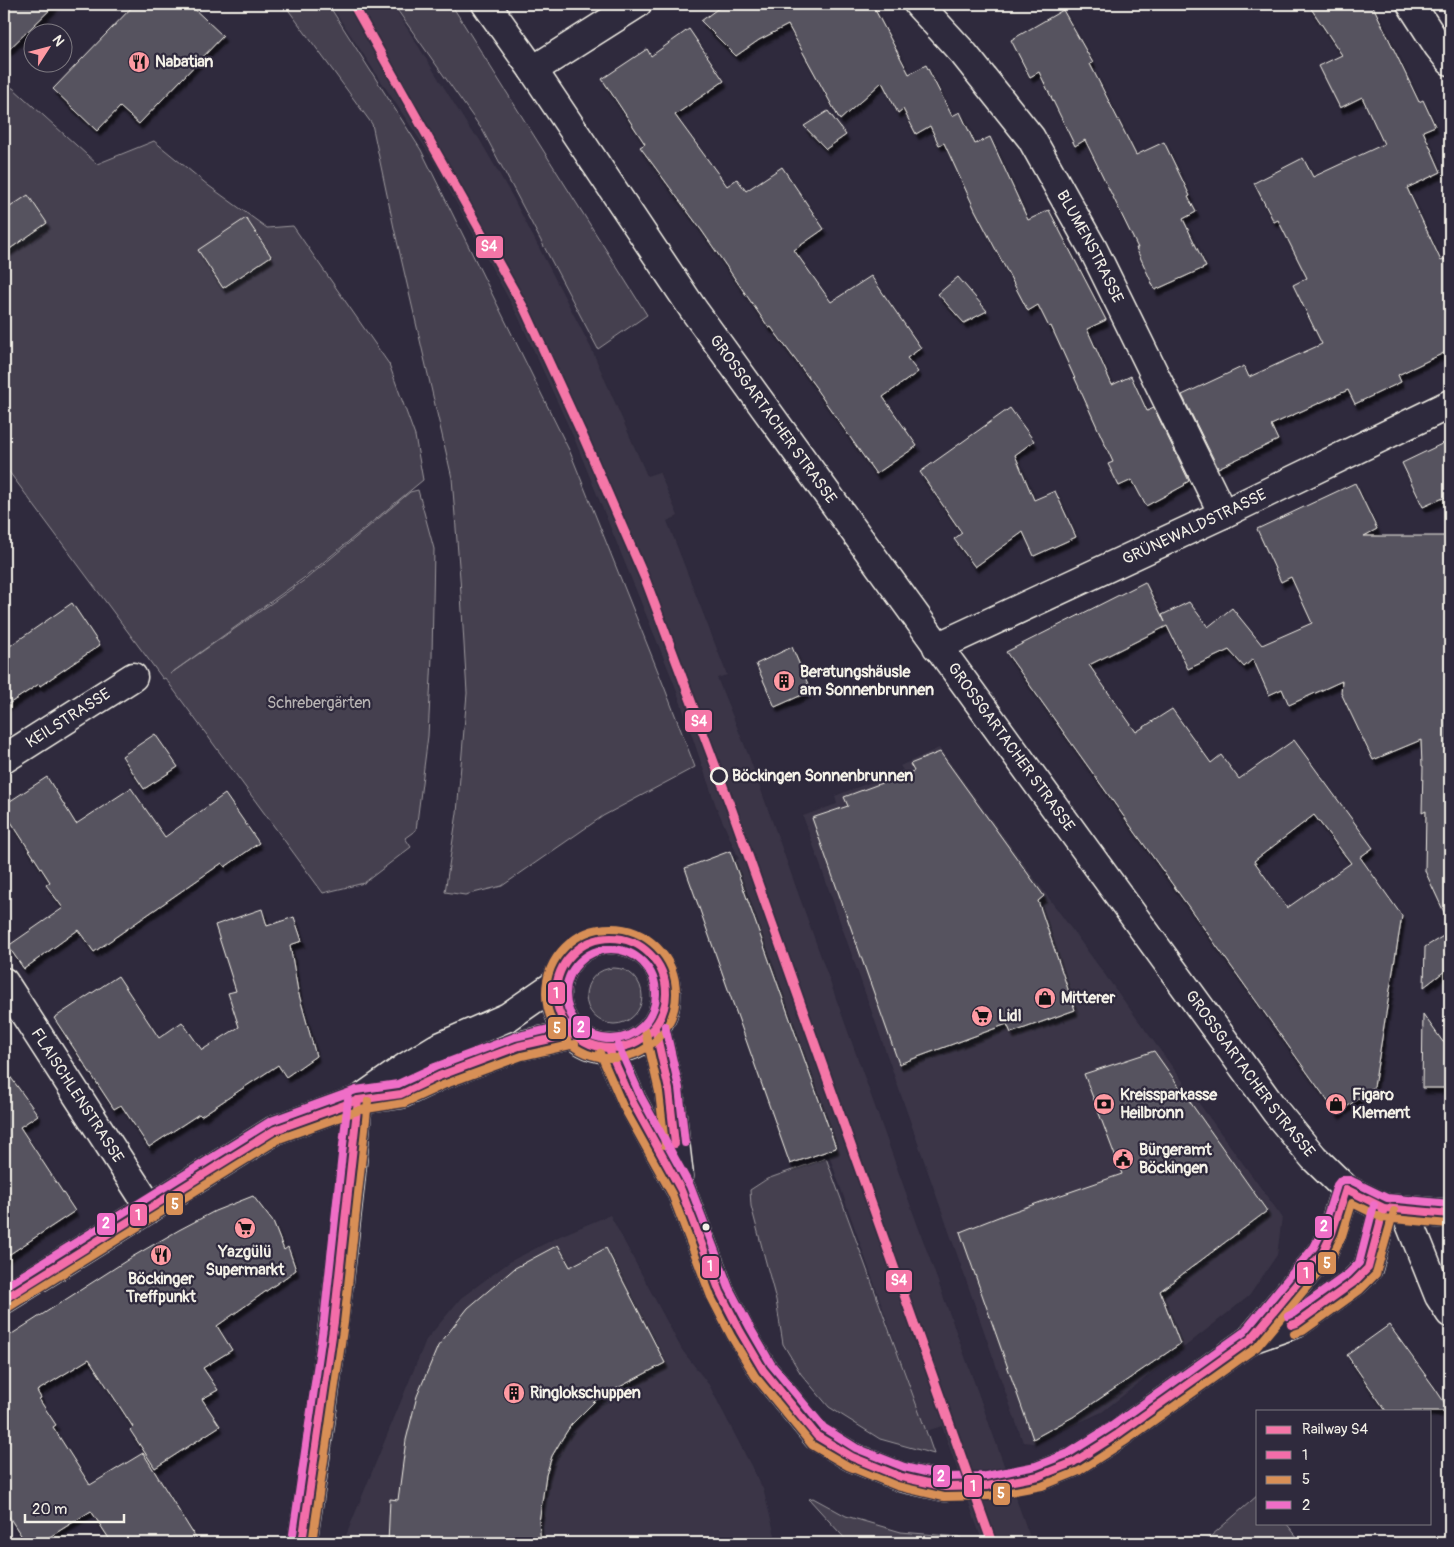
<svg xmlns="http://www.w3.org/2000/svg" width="1454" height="1547" font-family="Pangolin,sans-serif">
<defs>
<filter id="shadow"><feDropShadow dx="3" dy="5.5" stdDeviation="1" flood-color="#0009"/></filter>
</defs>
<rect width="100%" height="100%" fill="#2f2a3d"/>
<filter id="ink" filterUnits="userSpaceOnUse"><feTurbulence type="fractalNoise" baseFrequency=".02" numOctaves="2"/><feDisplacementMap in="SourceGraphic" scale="10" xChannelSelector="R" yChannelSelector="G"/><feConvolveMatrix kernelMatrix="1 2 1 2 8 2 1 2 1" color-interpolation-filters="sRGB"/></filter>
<g filter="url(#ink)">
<g fill="#3b3647">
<polygon points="330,4 392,4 471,131 478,137 512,196 591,348 647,476 659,472 678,516 667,521 727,675 717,678 748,754 1032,1543 983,1543 942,1426 926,1431 834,1169 721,865 739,859 716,806 674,683 574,438 518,316 432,158"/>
<polygon points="939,748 1282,1217 1277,1255 1249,1296 1102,1412 1033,1443 1023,1442 803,816 837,804 835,796 903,770 900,766"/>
<polygon points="610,1215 682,1350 709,1385 763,1489 777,1543 343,1543 426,1340 461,1298 511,1261 560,1236"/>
</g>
<g fill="#454050" stroke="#9c989c">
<polygon points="284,4 328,4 421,150 570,452 665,689 695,767 603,816 502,886 465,895 445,892 457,813 467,693 460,578 452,478 394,228 372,124"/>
<polygon points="393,4 451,4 647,315 598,349 483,131"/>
<polygon points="4,87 13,88 97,164 154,141 209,186 267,228 293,226 389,364 415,436 423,480 308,575 170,674 306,579 410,492 418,490 434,549 432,657 428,736 416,830 405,838 411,847 364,883 323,893 165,678 163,679 4,465"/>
<circle cx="614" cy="996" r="28"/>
<polygon points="826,1158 926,1431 934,1454 880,1439 829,1407 801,1374 783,1344 776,1300 751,1206 750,1190 767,1179"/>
<polygon points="1258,1495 1258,1523 1286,1523 1302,1543 1203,1543"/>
<polygon points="813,1498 846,1516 901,1532 960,1537 963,1543 849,1543 809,1499"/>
</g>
<g fill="#56525f" stroke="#f4f1e8" fill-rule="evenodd" filter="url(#shadow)">
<polygon points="4,4 56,4 4,54"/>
<polygon points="135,4 189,4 223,36 139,124 120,107 97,131 53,89"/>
<polygon points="724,4 872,4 909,74 926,65 952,116 960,112 975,144 990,137 1028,220 1049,210 1106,320 1087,329 1112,385 1131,376 1147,411 1154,408 1189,481 1184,484 1185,485 1146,506 1132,480 1119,486 1108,464 1113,462 1051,326 1049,327 1038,305 1028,311 975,210 944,143 939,145 930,126 916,134 903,109 898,113 882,82 840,120 788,25 759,40 736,56 701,21"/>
<polygon points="1308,4 1372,4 1419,102 1423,100 1435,126 1423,131 1441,172 1407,188 1441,261 1450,257 1450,350 1398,375 1401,382 1355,404 1348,390 1271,425 1278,440 1218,468 1182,395 1244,366 1249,377 1322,344 1293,285 1307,278 1278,220 1274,222 1254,183 1303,158 1313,177 1384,144 1362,97 1340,108 1319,66 1342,55"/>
<polygon points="1063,10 1093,63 1090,64 1136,155 1164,142 1190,196 1188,197 1196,212 1183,219 1206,267 1155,290 1136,248 1138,248 1085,140 1075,146 1039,72 1030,77 1011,40"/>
<polygon points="689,29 724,81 675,115 727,186 737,179 746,191 782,167 824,229 794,250 831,302 871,276 921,348 907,358 918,372 883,397 917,446 876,474 816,389 817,389 771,327 769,328 702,231 640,147 645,144 602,79 647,49 651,56"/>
<polygon points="828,111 846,135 826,149 804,126"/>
<polygon points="28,195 47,223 4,253 4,211"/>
<polygon points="246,218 271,256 223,288 198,250"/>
<polygon points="958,277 987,311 964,323 938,294"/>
<polygon points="1010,408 1034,441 1015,455 1034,500 1055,491 1076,537 1034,556 1023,532 975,567 954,539 962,533 920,472"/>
<polygon points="1450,440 1450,495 1423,507 1402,463"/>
<path d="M1355,483L1377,529L1364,536H1450V925L1425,871L1426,811L1422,813L1423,766H1422L1421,740L1373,760L1341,693L1342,681L1289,705L1282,689L1269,695L1253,659L1244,667L1229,650L1188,669L1167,626L1089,665L1136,732L1172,709L1211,763L1221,755L1239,779L1294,740L1373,848L1360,857L1402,916L1374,1087L1337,1114L1006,652L1145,582L1165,622L1162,615L1189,602L1208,627L1232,608L1262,645L1312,623L1291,577L1281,582L1257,529ZM1314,815L1351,863L1287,908L1254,861Z"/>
<polygon points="72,603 100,645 40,686 39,684 4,707 4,650"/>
<polygon points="792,647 811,691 775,707 756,664"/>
<polygon points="155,734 178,767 144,789 122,756"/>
<polygon points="940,752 1044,896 1038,901 1075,1010 1011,1033 1007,1024 899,1064 812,818 848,806 844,797 914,771 910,764"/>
<polygon points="47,777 76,824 131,788 165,837 225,794 259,843 225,867 222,863 94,952 78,930 24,969 8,946 63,908 46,885 50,882 4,811 4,805"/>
<polygon points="730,851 836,1148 790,1164 685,868"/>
<polygon points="262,909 267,926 294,917 302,941 290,945 298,991 316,1056 286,1077 278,1065 201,1116 199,1114 149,1147 121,1105 114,1109 54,1018 118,976 159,1038 182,1022 202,1050 239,1027 228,993 236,991 215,925"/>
<polygon points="1450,932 1450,967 1424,987 1425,947"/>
<polygon points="1423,1014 1443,1042 1450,1042 1450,1088 1422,1088"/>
<polygon points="1154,1051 1267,1211 1160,1291 1180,1344 1073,1417 1033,1439 960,1232 1006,1214 1122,1174 1084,1074"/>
<polygon points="4,1068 38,1115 20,1127 75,1211 4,1258"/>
<polygon points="253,1196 273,1222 284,1250 288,1247 296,1270 217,1326 232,1350 203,1368 218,1390 202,1399 220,1426 155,1468 130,1430 133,1427 89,1359 37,1391 41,1398 39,1399 56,1425 53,1427 90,1485 143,1453 199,1543 112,1543 91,1511 40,1543 26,1543 4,1509 4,1339 132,1257 179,1230 215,1211"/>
<polygon points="558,1245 570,1267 606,1248 665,1363 597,1399 571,1425 562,1439 552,1456 546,1475 539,1522 541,1543 388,1543 390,1499 398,1500 406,1440 417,1396 438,1346 468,1308 515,1268"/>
<polygon points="1389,1325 1434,1387 1450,1411 1386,1411 1347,1355"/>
</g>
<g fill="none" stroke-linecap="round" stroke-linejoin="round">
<polyline stroke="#4d4857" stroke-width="28" stroke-dasharray="28 14" stroke-linecap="butt" points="946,1487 987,1486 1039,1476"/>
<g stroke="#f4f1e8" stroke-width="31">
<g id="minor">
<path id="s1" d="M918,4L964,54L1031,138L1093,249L1223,514"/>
<polyline points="1411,4 1438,46 1450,61"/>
<polyline points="533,70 637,4"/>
<path id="s2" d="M937,647L1223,514L1450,404"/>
<path id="s3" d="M4,759L133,677"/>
<path id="s4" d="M4,982L150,1208"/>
<polyline points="1405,1211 1439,1296 1450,1313"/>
</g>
</g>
<g stroke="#f4f1e8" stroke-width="31">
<g id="tertiary">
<circle cx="611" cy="994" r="55"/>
<polyline points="655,1028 669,1090 679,1176"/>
<polyline points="609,1049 632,1101 681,1190 720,1292 740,1331 763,1370 817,1436 852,1457 901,1477 946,1487"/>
<polyline points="362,1098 406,1067 437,1048 508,1017 557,983"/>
<polyline points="4,1299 275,1130 358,1100 401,1094 439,1076 519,1046 573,1034"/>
<polyline points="1251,1339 1297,1323 1354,1282 1368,1268 1384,1208"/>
<polyline points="1039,1476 1074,1462 1118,1434 1251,1339 1323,1252 1332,1233 1346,1189"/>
<path d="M302,1543C325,1396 345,1248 358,1100"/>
</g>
</g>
<g stroke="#f4f1e8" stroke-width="31">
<g id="primary">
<path id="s5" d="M486,4L533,70L693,309L1276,1112L1314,1158L1346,1189L1384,1208L1450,1214"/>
</g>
</g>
<use href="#minor" stroke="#2f2a3d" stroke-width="28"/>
<use href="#tertiary" stroke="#2f2a3d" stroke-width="28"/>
<use href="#primary" stroke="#2f2a3d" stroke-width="28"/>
<g stroke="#2f2a3d" stroke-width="11">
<g id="bus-1">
<circle cx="611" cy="993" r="55"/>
<polyline points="655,1028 669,1090 675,1144"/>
<polyline points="609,1049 632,1101 681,1190 720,1292 740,1331 763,1370 817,1436 852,1457 901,1477 946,1487 987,1486 1039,1476 1074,1462 1118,1434 1251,1339 1323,1252 1332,1233 1346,1189 1384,1208 1450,1214"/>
<polyline points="4,1299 275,1130 358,1100 401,1094 439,1076 519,1046 573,1034"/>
<polyline points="1291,1325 1297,1323 1354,1282 1368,1268 1384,1208"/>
<polyline points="302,1543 334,1322 358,1100"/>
</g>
</g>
<g stroke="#2f2a3d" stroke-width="11">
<g id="bus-2">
<circle cx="611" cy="993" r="65"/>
<polyline points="645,1030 659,1092 665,1145"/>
<polyline points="600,1053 623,1106 672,1194 711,1297 731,1336 755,1376 812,1445 848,1466 897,1486 944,1497 989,1496 1042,1486 1079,1471 1124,1442 1257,1347 1331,1258 1342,1236 1352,1203 1382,1218 1449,1224"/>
<polyline points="9,1307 279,1139 360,1110 404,1103 443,1085 522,1056 575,1044"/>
<polyline points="1294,1334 1303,1331 1360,1290 1376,1274 1394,1211"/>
<polyline points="312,1543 344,1323 368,1101"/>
</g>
</g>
<g stroke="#2f2a3d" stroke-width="11">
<g id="bus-3">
<circle cx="611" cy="994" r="45"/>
<polyline points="665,1026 679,1088 685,1143"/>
<polyline points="618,1045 641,1097 690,1186 729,1288 749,1326 771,1364 824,1428 856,1448 904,1467 947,1477 986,1476 1036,1466 1069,1453 1112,1426 1244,1332 1314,1247 1323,1229 1337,1185 1341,1180 1350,1180 1387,1198 1450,1204"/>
<polyline points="4,1287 271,1121 356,1090 398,1084 435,1067 515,1037 571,1024"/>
<polyline points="1288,1316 1292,1314 1348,1274 1359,1263 1374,1205"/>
<polyline points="292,1541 324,1321 348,1099"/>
</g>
</g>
<use href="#bus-1" stroke="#f46da9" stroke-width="8"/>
<use href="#bus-2" stroke="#d88f56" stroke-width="8"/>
<use href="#bus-3" stroke="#ef6ec7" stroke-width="8"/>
<g stroke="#2f2a3d" stroke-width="12">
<polyline id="rail-1" points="353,4 525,310 582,434 646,581 732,810 992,1543"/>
</g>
<use href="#rail-1" stroke="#f576a7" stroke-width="9"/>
</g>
</g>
<defs>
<g id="restaurant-disc" transform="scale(1.125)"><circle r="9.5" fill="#ff9aa2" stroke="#2f2a3d"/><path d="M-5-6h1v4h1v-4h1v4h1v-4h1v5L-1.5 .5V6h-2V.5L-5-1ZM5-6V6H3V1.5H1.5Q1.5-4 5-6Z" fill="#111"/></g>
<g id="building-disc" transform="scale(1.125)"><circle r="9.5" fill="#ff9aa2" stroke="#2f2a3d"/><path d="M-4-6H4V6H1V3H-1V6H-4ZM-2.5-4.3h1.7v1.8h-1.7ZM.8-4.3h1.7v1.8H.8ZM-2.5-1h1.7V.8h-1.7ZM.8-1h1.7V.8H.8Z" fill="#111"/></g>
<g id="shop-disc" transform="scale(1.125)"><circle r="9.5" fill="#ff9aa2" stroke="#2f2a3d"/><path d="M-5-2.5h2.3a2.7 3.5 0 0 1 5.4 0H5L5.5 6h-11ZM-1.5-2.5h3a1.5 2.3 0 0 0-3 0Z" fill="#111"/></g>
<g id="supermarket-disc" transform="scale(1.125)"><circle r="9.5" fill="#ff9aa2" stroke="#2f2a3d"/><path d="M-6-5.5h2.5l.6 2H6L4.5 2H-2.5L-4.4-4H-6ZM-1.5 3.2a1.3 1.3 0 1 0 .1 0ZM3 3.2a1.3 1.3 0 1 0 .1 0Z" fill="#111"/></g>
<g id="bank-disc" transform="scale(1.125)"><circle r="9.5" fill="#ff9aa2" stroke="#2f2a3d"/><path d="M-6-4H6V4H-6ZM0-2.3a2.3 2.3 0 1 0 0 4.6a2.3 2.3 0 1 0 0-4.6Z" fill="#111"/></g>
<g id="civic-disc" transform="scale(1.125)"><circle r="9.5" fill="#ff9aa2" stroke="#2f2a3d"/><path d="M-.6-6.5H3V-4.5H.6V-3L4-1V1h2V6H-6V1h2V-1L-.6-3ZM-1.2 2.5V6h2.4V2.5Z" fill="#111"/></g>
</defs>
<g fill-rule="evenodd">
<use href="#restaurant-disc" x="139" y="62"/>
<use href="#building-disc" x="784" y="681"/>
<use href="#shop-disc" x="1045" y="998"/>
<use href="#supermarket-disc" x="982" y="1016"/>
<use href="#bank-disc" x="1104" y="1104"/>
<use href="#shop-disc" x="1336" y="1104"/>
<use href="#civic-disc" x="1123" y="1159"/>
<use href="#supermarket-disc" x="245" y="1228"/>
<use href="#restaurant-disc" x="161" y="1255"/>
<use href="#building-disc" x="514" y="1393"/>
</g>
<circle fill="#2f2a3d" stroke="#f4f1e8" stroke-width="2.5" cx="719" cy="776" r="8"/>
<circle fill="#f4f1e8" stroke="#2f2a3d" stroke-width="2" cx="706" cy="1227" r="4.5"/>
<g text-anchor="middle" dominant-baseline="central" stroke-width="4.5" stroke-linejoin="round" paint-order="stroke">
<g font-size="16" font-weight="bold" fill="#f4f1e8" stroke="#2f2a3d" text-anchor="start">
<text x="155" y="62">Nabatian</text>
<text x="800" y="672">Beratungshäusle<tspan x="800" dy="18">am Sonnenbrunnen</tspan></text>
<text x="1061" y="998">Mitterer</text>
<text x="998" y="1016">Lidl</text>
<text x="1120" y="1095">Kreissparkasse<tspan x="1120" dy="18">Heilbronn</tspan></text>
<text x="1352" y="1095">Figaro<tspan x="1352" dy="18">Klement</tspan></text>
<text x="1139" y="1150">Bürgeramt<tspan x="1139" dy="18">Böckingen</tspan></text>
<text x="245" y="1252" text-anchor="middle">Yazgülü<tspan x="245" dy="18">Supermarkt</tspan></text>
<text x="161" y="1279" text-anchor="middle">Böckinger<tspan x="161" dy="18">Treffpunkt</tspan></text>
<text x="530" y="1393">Ringlokschuppen</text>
</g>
<g font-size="16" fill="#f4f1e8" stroke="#2f2a3d">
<text stroke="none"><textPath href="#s1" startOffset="299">BLUMENSTRASSE</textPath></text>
<text stroke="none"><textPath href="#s5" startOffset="505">GROSSGARTACHER STRASSE</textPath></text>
<text stroke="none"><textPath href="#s2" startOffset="284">GRÜNEWALDSTRASSE</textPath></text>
<text stroke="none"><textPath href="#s3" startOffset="76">KEILSTRASSE</textPath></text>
<text stroke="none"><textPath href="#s5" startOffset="910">GROSSGARTACHER STRASSE</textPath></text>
<text stroke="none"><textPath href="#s5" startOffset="1315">GROSSGARTACHER STRASSE</textPath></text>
<text stroke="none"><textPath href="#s4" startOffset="135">FLAISCHLENSTRASSE</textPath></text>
</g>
<g font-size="16" fill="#b7b3b3" stroke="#2f2a3d">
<text x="319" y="703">Schrebergärten</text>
</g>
<g font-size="16" font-weight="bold" fill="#f4f1e8" stroke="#2f2a3d" text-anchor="start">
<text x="732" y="776">Böckingen Sonnenbrunnen</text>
</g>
</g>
<g stroke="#2f2a3d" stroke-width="2">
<rect x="475" y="235" width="29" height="24" rx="5" fill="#f576a7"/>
<rect x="684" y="709" width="29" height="24" rx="5" fill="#f576a7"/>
<rect x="547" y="981" width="19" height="24" rx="5" fill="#f46da9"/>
<rect x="572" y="1015" width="19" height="24" rx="5" fill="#ef6ec7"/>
<rect x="547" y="1016" width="20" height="24" rx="5" fill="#d88f56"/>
<rect x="165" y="1192" width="19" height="24" rx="5" fill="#d88f56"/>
<rect x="129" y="1203" width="19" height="24" rx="5" fill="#f46da9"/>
<rect x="96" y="1212" width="20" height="24" rx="5" fill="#ef6ec7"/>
<rect x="1314" y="1215" width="19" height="24" rx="5" fill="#ef6ec7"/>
<rect x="1317" y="1251" width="20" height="24" rx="5" fill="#d88f56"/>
<rect x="701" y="1255" width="19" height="24" rx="5" fill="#f46da9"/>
<rect x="1296" y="1261" width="19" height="24" rx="5" fill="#f46da9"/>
<rect x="885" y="1269" width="28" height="24" rx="5" fill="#f576a7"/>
<rect x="932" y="1464" width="19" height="24" rx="5" fill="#ef6ec7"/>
<rect x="963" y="1474" width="20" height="24" rx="5" fill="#f46da9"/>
<rect x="992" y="1482" width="19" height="24" rx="5" fill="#d88f56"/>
</g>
<g font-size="14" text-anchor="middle" font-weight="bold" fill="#fff">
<text x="489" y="251">S4</text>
<text x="699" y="726">S4</text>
<text x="556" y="998">1</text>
<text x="581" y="1032">2</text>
<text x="557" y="1033">5</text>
<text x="175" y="1209">5</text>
<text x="138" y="1220">1</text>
<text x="106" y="1228">2</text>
<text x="1324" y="1231">2</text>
<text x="1327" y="1268">5</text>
<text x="710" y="1271">1</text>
<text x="1306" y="1278">1</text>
<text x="899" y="1285">S4</text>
<text x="941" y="1481">2</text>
<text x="973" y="1491">1</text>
<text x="1001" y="1498">5</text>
</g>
<rect width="1454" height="1547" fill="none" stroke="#2f2a3d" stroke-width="20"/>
<rect x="10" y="10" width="1434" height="1527" fill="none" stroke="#f4f1e8" stroke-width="2" filter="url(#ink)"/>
<rect x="1256" y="1410" width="175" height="115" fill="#2f2a3d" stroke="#7e7a81"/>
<rect x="1266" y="1426" width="25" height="8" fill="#f576a7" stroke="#7e7a81"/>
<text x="1302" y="1434" font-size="15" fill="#f4f1e8">Railway S4</text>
<rect x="1266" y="1451" width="25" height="8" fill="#f46da9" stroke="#7e7a81"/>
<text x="1302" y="1460" font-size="15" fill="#f4f1e8">1</text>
<rect x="1266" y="1476" width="25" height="8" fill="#d88f56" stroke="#7e7a81"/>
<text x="1302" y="1484" font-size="15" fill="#f4f1e8">5</text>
<rect x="1266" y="1501" width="25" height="8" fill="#ef6ec7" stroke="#7e7a81"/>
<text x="1302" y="1510" font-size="15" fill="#f4f1e8">2</text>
<g transform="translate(48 48) rotate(54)"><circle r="24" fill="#2f2a3d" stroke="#7e7a81"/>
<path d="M0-4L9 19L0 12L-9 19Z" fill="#ff9aa2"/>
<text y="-8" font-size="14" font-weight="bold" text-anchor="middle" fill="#f4f1e8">N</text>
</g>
<path d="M25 1514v8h99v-8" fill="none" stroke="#f4f1e8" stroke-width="2.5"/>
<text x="32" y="1514" font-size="15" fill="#f4f1e8" stroke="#2f2a3d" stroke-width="4" paint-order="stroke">20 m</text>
</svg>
